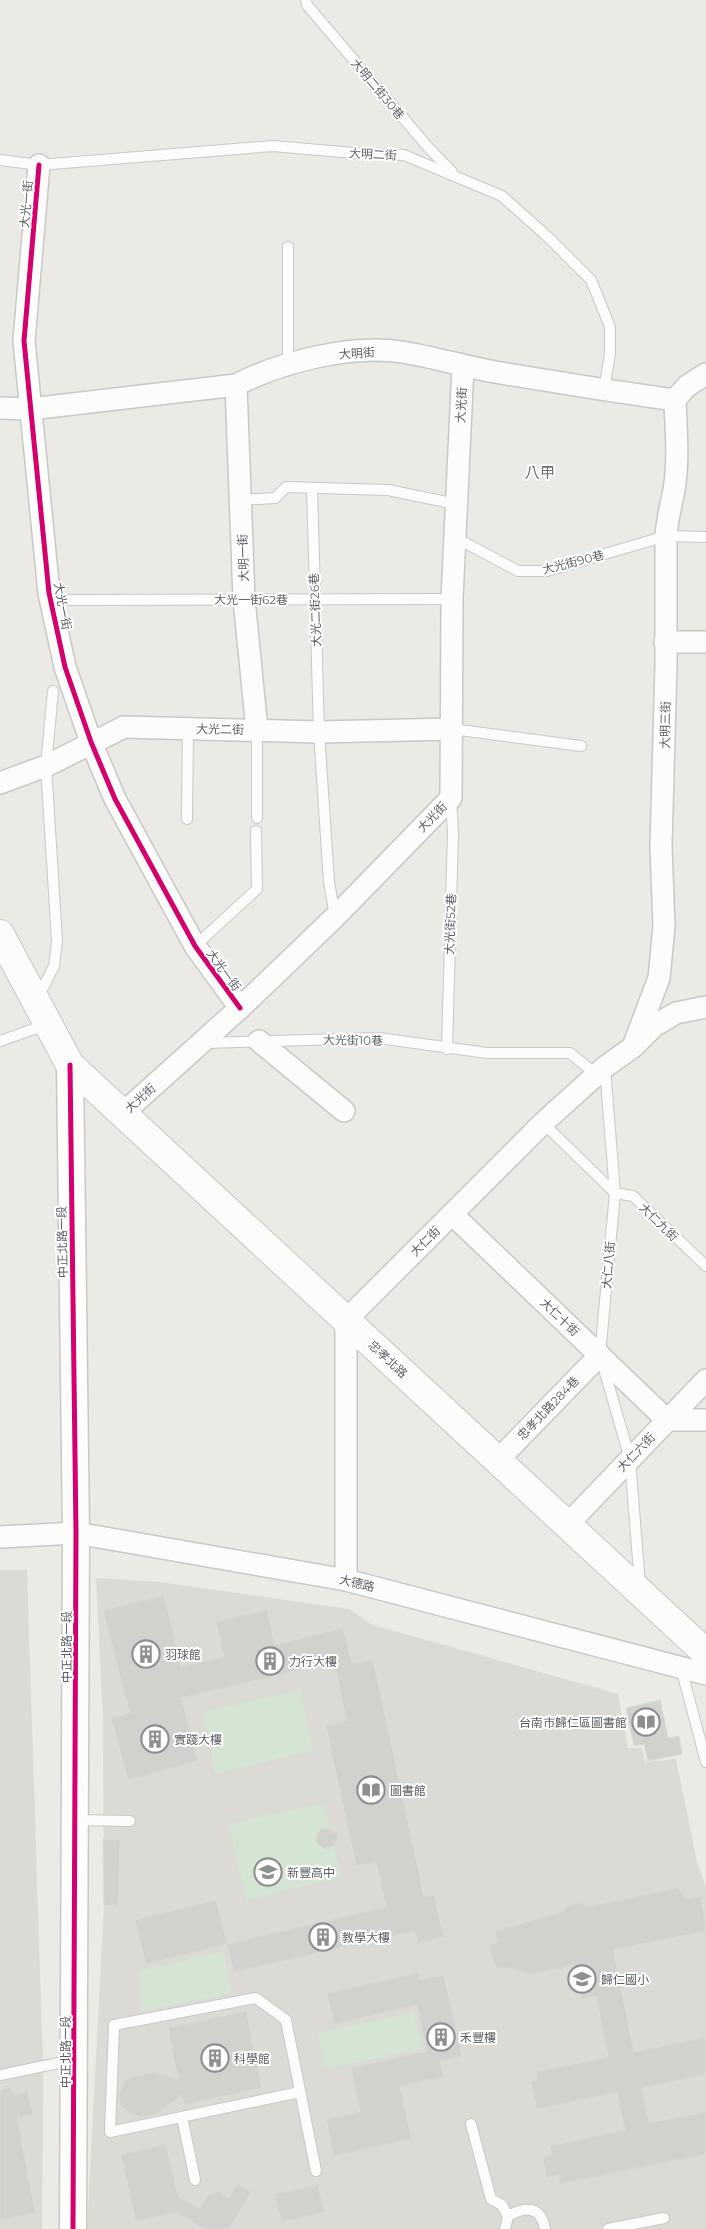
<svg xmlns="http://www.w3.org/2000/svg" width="706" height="2229" font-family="Montserrat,'Noto Sans TC',sans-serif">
<rect width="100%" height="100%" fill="#ebeae5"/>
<g fill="#dbdad4">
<polygon points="0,1570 27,1570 43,2066 42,2229 0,2229"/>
<polygon points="96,1578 161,1582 349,1609 373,1625 618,1694 628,1748 642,1748 645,1762 676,1759 697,1862 706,1888 706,2229 87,2229 104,1905 103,1719"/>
</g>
<g fill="#d4e6d3">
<polygon points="300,1690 313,1750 215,1774 204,1712"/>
<polygon points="324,1803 329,1826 320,1830 316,1837 317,1844 324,1849 334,1848 341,1877 246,1900 229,1824"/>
<polygon points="223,1952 232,1993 142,2011 140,1971"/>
<polygon points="414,2013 422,2048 325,2069 318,2033"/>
</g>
<g fill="#d1d1ce" stroke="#dad9d4">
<polygon points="164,1596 181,1667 224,1657 216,1622 267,1610 275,1645 343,1628 352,1664 373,1660 424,1897 434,1895 444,1937 418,1943 415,1931 234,1972 227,1944 386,1907 376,1862 356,1866 326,1726 347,1721 334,1662 181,1698 198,1761 128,1780 111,1718 130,1713 103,1610"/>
<polygon points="660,1700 668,1738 679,1736 682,1754 648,1761 644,1744 634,1746 626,1708"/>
<polygon points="328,1828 339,1836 332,1847 324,1849 317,1844 316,1837 320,1830"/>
<polygon points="103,1839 120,1840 118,1906 104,1905"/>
<polygon points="678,1888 686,1899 701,1896 706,1931 613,1950 634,2052 706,2037 706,2074 642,2088 649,2123 706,2112 706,2154 560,2184 559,2175 547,2178 543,2157 552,2155 550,2146 625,2130 617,2092 537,2109 531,2082 537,2080 536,2072 608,2057 596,1996 582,1999 574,1965 530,1974 510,1968 496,1968 489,1945 498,1942 495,1931 562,1912 567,1906 581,1903 587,1907"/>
<polygon points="216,1900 227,1944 146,1964 135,1920"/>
<polygon points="418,1973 420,1980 444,1975 462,2056 440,2061 443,2077 400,2086 411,2139 334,2156 326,2119 360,2112 351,2068 427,2051 417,2005 334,2024 327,1993"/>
<polygon points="246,2011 262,2088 184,2105 182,2094 163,2110 152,2115 141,2117 129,2113 120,2105 119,2094 124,2082 132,2076 155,2073 178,2079 168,2028"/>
<polygon points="11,2087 14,2095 27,2091 33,2114 17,2117 35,2213 0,2220 0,2090"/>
<polygon points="166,2144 178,2196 200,2209 208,2195 218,2192 229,2199 237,2184 251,2192 229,2229 205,2229 175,2212 136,2221 121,2155"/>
<polygon points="318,2185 324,2212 281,2222 275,2194"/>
</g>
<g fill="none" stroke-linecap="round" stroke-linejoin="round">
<g stroke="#c8c8c7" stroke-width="12">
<g id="service">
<polyline points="306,0 307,5 427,146 452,172"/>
<polyline points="0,160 39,165 273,146 353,153 404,155 502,196 549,238 591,280 610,327 610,353 604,391"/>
<polyline points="288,247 288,365"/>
<polyline points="312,488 319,732 329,882 335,916"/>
<polyline points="240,500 275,498 286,487 388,490 456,504"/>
<polyline points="456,538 518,571 547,571 666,536 706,537"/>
<polyline points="50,600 452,599"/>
<polyline points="452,729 581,746"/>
<polyline points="257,730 257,818"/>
<polyline points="187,819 188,729"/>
<polyline points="195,946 257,889 256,831"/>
<polyline points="38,998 54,966 57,941 46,766 53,691"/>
<polyline points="0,1041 48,1024"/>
<polyline points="205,1043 379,1038 487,1053 570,1053 597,1075"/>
<polyline points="447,1049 453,833 451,800"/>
<polyline points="605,1068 615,1193 600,1355 630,1459 640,1585"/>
<polyline points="543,1123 615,1193 633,1196 706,1266"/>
<polyline points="681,1668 706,1762"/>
<polyline points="76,1820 130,1821"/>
<polyline points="0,2075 73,2060"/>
<polyline points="300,2092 110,2132 114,2025 256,1998 286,2020 316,2171"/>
<polyline points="182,2117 195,2180"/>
<polyline points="471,2124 491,2199 502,2205 508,2216"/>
<path d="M505,2229L508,2216C526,2206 541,2206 545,2229"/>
<polyline points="608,2229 664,2218"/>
</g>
</g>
<g stroke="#c8c8c7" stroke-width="24">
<g id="minor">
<polyline points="39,165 24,341 49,593 65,667 91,742 115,799 195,946 240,1008"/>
<polyline points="236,385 244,599 257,730"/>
<path d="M0,408L30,409L236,385C281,362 351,344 402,352C433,357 463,366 495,372C555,382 615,392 675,400L687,386L706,374"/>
<polyline points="665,642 706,642"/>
<polyline points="0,783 46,766 124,727 319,732 452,729"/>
<polyline points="259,1041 344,1111"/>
<path d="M634,1044L659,978L664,926L661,846L666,665V536C667,520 671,506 674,490C679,460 676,430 675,400"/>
<polyline points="122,1114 240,1008 335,917 451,798 452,599 463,366"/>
<polyline points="452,1214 667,1420 706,1420"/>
<polyline points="497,1461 600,1355"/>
<polyline points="567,1525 706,1380"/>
<polyline points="0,1537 76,1533 346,1580 706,1674"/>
<polyline points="346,1580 346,1320 543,1123 605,1067 633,1047 654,1026 676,1013 706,1007"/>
</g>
</g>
<g stroke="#c8c8c7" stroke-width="29">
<polyline id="tertiary" points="70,1065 76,1533 73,2229"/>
</g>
<g stroke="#c7c7c5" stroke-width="30">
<polyline id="secondary" points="0,934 70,1065 706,1653"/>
</g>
<use href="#service" stroke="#fcfcfb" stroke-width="10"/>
<use href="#minor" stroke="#fcfcfb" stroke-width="21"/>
<use href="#tertiary" stroke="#fcfcfb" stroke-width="26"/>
<use href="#secondary" stroke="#fcfcfb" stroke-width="28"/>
<g stroke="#fff" stroke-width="8">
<g id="cycleway">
<polyline points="39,165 24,341 49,593 65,667 91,742 115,799 195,946 240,1008"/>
<polyline points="70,1065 76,1533 73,2229"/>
</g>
</g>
<use href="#cycleway" stroke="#d6006c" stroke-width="5"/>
</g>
<defs>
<g id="building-ring" transform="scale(1.4375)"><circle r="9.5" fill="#fff" stroke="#8d8f90" stroke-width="1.5"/><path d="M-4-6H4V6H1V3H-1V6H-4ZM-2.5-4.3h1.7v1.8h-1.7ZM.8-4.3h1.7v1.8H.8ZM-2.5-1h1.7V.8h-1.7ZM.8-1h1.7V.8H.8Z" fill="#8d8f90"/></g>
<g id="library-ring" transform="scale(1.4375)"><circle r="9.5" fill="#fff" stroke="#8d8f90" stroke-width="1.5"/><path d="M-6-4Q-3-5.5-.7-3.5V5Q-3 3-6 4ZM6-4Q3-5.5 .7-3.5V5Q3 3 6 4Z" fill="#8d8f90"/></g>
<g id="school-ring" transform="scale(1.4375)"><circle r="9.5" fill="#fff" stroke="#8d8f90" stroke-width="1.5"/><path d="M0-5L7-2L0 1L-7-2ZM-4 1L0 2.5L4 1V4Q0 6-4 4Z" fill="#8d8f90"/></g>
</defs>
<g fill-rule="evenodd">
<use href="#building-ring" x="146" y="1654"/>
<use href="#building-ring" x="270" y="1661"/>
<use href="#library-ring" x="646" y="1722"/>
<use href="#building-ring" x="155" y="1739"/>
<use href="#library-ring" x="371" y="1790"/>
<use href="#school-ring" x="268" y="1872"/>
<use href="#building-ring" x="323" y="1937"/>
<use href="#school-ring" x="582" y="1979"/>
<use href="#building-ring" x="441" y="2037"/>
<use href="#building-ring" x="215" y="2058"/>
</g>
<g text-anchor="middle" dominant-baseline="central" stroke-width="4" stroke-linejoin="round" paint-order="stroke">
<g font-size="12" fill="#5b5e63" stroke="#fff">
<text transform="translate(378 89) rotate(50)">大明二街30巷</text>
<text transform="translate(373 154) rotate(3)">大明二街</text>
<text transform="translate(26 204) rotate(-85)">大光一街</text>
<text transform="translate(357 353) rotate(-4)">大明街</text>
<text transform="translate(461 405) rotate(-87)">大光街</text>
<text transform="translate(243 558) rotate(-92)">大明一街</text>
<text transform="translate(573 562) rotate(-14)">大光街90巷</text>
<text x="251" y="599">大光一街62巷</text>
<text transform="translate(63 606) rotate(79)">大光一街</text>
<text transform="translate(315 610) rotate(-92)">大光二街26巷</text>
<text transform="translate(665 725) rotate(-89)">大明三街</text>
<text transform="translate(220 729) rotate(1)">大光二街</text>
<text transform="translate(432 817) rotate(-46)">大光街</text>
<text transform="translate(450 924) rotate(-88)">大光街52巷</text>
<text transform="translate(224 970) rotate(54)">大光一街</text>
<text transform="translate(353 1040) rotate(1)">大光街10巷</text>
<text transform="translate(140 1098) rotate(-42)">大光街</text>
<text transform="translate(659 1222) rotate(44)">大仁九街</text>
<text transform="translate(425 1241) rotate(-45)">大仁街</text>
<text transform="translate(62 1242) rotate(-91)">中正北路一段</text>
<text transform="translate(608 1265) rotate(-85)">大仁八街</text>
<text transform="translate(560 1317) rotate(44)">大仁十街</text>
<text transform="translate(388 1359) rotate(43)">忠孝北路</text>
<text transform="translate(548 1408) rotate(-46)">忠孝北路284巷</text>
<text transform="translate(636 1452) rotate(-46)">大仁六街</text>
<text transform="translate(357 1583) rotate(13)">大德路</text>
<text transform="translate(66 1647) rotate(-90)">中正北路一段</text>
<text transform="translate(65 2052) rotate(-90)">中正北路一段</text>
</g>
<g font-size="12" fill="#5b5e63" stroke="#fff" text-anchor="start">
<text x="165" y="1654">羽球館</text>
<text x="289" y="1661">力行大樓</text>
<text x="627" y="1722" text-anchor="end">台南市歸仁區圖書館</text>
<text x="174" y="1739">實踐大樓</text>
<text x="390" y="1790">圖書館</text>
<text x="287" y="1872">新豐高中</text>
<text x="342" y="1937">教學大樓</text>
<text x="601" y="1979">歸仁國小</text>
<text x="460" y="2037">禾豐樓</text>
<text x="234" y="2058">科學館</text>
</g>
<g font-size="15" fill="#6d7075" stroke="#fff">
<text x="540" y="472">八甲</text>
</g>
</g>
</svg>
